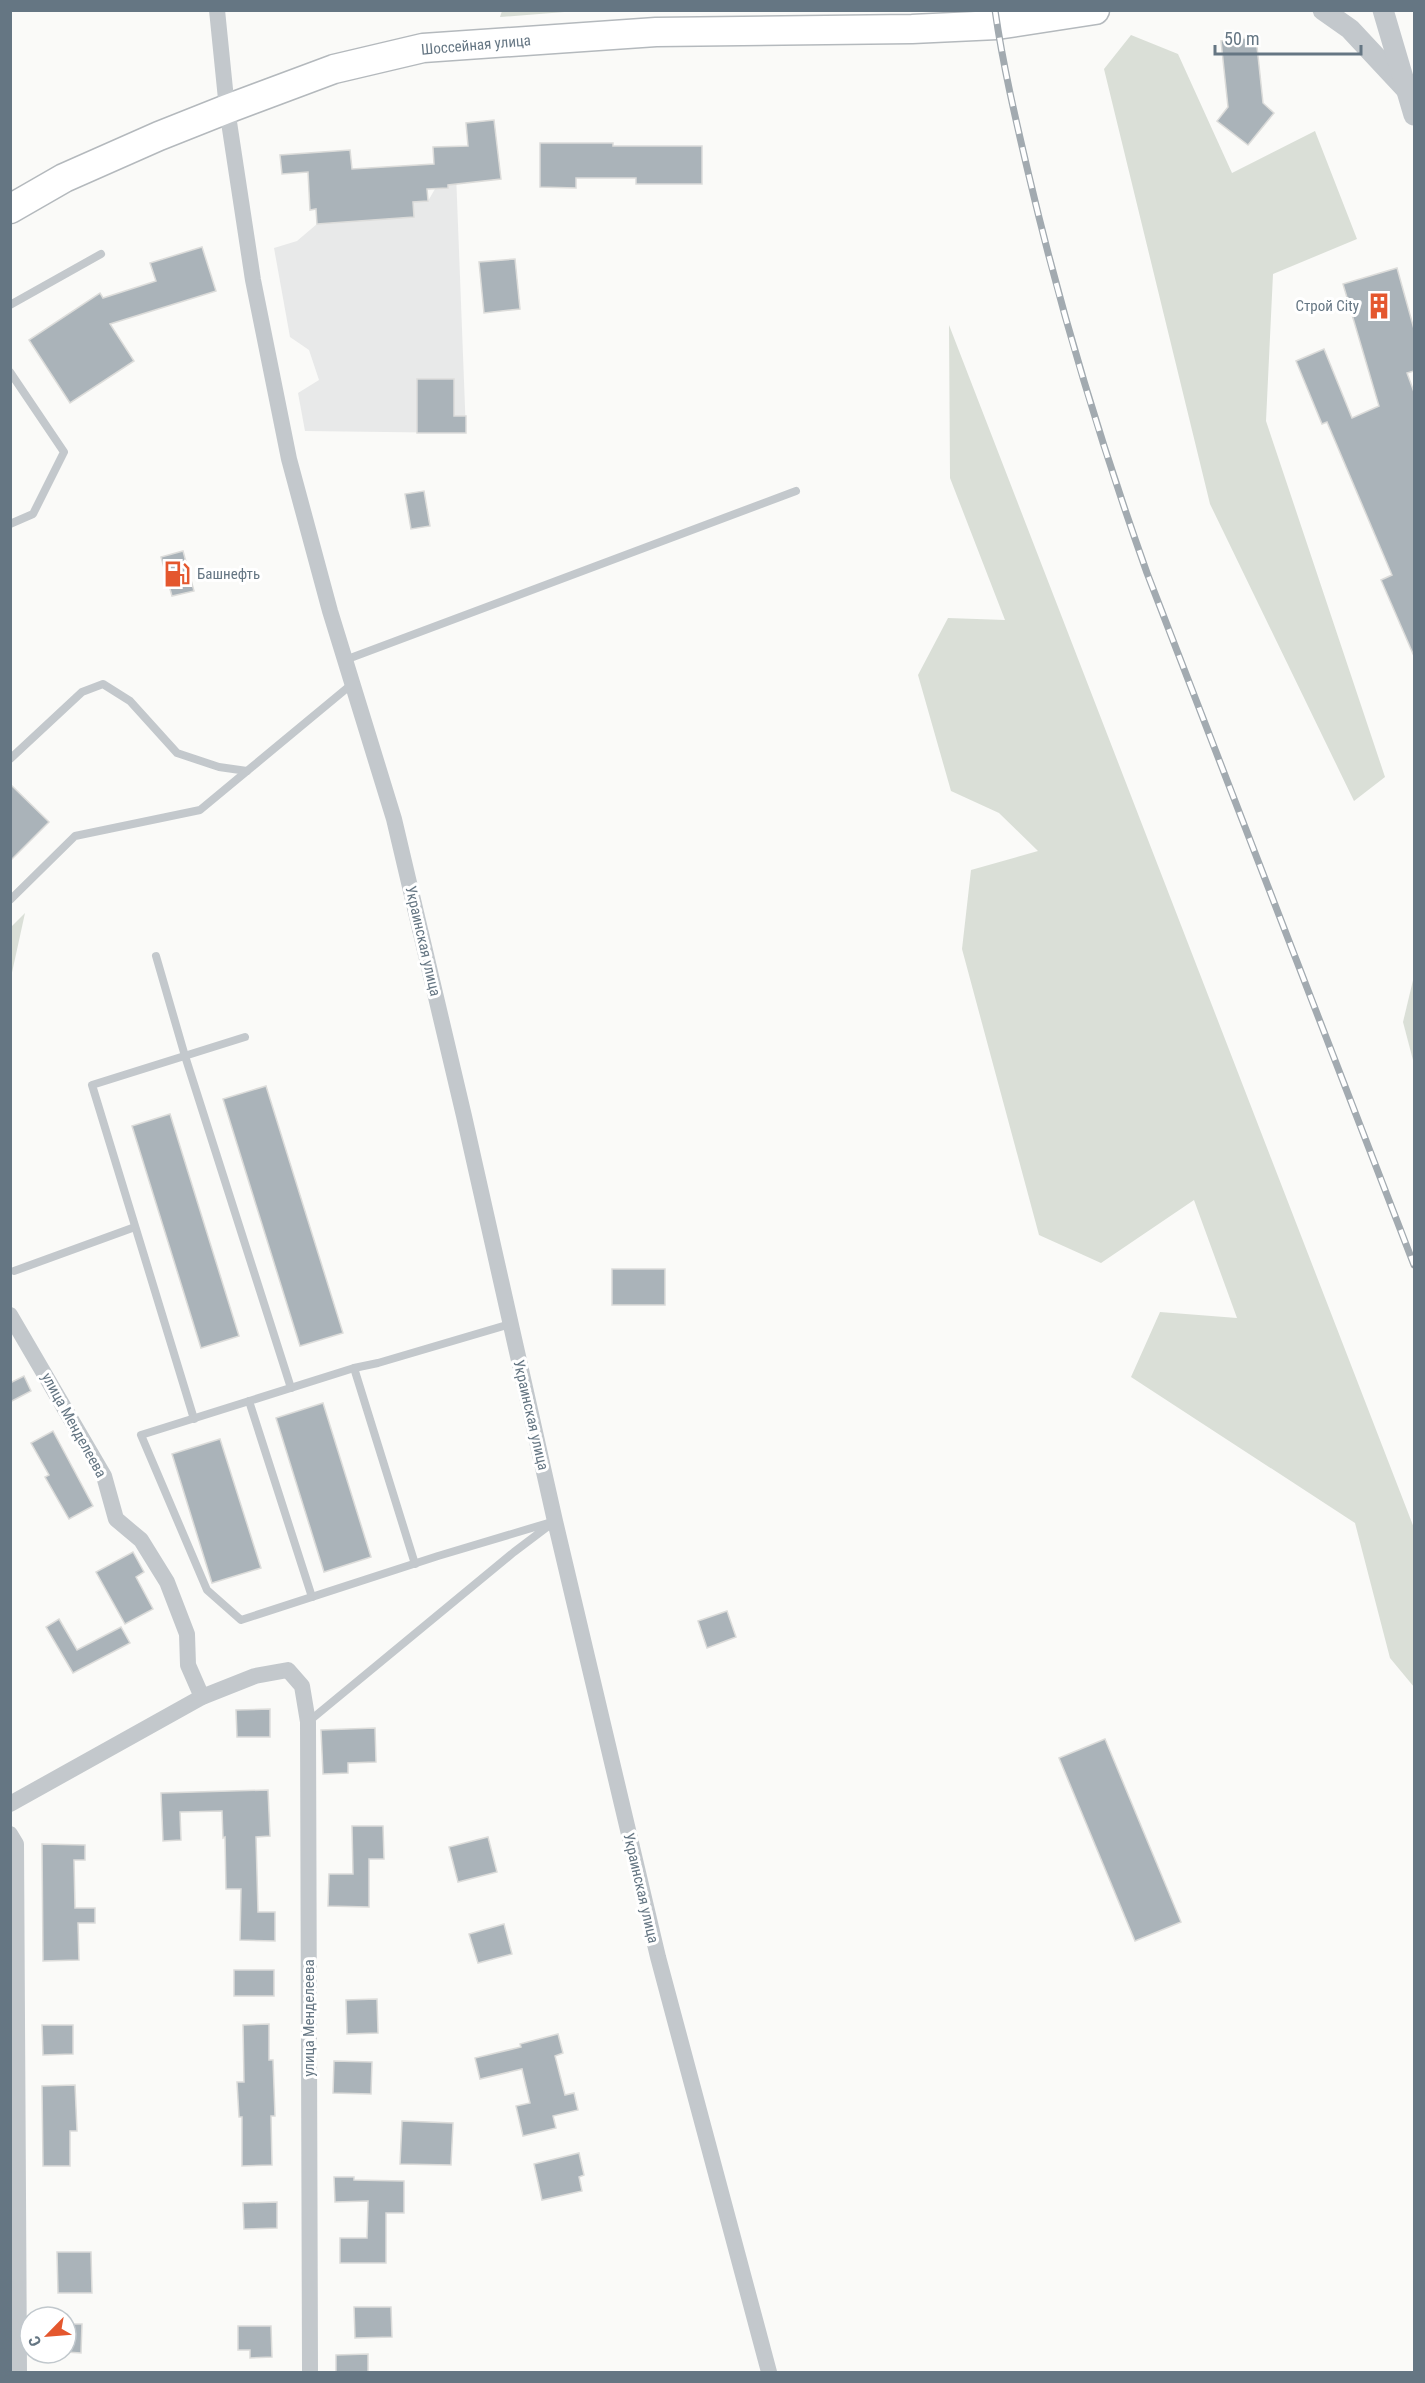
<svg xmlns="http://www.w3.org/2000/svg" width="1425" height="2383" font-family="'Roboto Condensed',sans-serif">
<rect width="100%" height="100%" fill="#fafaf8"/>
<polygon fill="#e8e9e9" points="433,147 455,147 466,433 305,431 298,393 319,380 309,350 290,337 274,248 297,241 317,224 413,217 413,202 428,201 435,189"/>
<g fill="#dadfd7">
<polygon points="502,11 502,10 577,11 500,17"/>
<polygon points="1131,35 1178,54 1232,173 1315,131 1357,239 1273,274 1266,421 1385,777 1354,801 1210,504 1104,69"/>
<polygon points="949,325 1414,1528 1414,1687 1390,1658 1355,1523 1131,1377 1160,1312 1237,1318 1194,1200 1101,1263 1039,1235 962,949 971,870 1038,851 999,813 951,791 918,675 948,618 1005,620 950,478"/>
<polygon points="25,913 11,977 11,927"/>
<polygon points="1414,976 1414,1064 1403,1022"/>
</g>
<g fill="#aab3b9" stroke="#dcdcda" stroke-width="1.5">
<polygon points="1256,37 1263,103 1274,113 1248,145 1217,121 1228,107 1221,41"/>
<polygon points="494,120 501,179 448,185 448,188 427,189 428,201 413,202 414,217 317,224 316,209 310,210 308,172 282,174 280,155 350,150 352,169 434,164 433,147 468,146 466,123"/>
<polygon points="540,143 613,143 613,146 702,146 702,184 636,184 636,178 576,178 576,188 540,187"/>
<polygon points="202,247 216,291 110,324 134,361 70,403 29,340 100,293 103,298 156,281 150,263"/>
<polygon points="515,259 520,309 484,313 479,262"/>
<polygon points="1397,268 1414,329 1414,371 1407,373 1414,392 1414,656 1381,580 1392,575 1327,422 1322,424 1296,361 1324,349 1352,418 1379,406 1343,284"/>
<polygon points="417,379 454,379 454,416 466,416 466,433 417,433"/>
<polygon points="424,491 430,526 411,529 405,494"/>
<polygon points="183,551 194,591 172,596 161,557"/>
<polygon points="10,784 49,822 10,861"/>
<polygon points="266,1086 343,1333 300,1346 223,1099"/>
<polygon points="170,1114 239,1336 201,1348 132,1126"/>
<rect x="612" y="1269" width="53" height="36"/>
<polygon points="24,1376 31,1391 10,1402 10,1383"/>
<polygon points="323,1403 371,1557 324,1572 276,1418"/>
<polygon points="53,1431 93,1506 69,1519 45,1477 49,1475 31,1443"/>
<polygon points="220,1439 261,1568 212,1583 172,1454"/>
<polygon points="133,1552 144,1572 136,1577 153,1609 125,1624 96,1572"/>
<polygon points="727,1611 736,1637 707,1648 698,1621"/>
<polygon points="59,1619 77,1650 121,1627 130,1643 73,1673 46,1627"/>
<polygon points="270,1709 270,1737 237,1737 236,1710"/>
<polygon points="375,1728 376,1762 348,1763 348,1773 323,1774 321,1730"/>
<polygon points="1105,1739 1181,1922 1135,1941 1059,1758"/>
<polygon points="268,1790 270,1836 256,1837 258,1912 275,1912 275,1941 240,1940 241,1889 226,1889 225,1837 223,1838 222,1811 180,1812 181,1840 163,1841 161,1793"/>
<polygon points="352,1826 383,1826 384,1859 369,1859 369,1907 328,1906 329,1874 353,1874"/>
<polygon points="488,1837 497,1872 458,1882 449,1847"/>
<polygon points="42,1844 85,1845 85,1860 74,1860 75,1908 95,1908 95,1923 78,1923 79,1960 43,1961"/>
<polygon points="504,1924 512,1954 478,1963 469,1934"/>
<rect x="234" y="1970" width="40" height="26"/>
<polygon points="377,1999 378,2033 347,2034 346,2000"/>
<polygon points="269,2024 269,2060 273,2060 275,2116 271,2116 272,2165 242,2166 242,2117 239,2117 237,2082 244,2082 243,2025"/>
<polygon points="42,2025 73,2025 73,2054 43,2055"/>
<polygon points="558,2034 563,2053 555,2056 565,2095 574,2093 578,2110 553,2116 556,2128 523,2136 516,2106 530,2103 522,2069 480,2079 475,2058 521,2047 520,2044"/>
<polygon points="334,2061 372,2062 371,2094 333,2093"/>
<polygon points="75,2085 77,2131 70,2131 70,2166 43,2166 42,2086"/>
<polygon points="402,2121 453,2123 451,2165 400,2164"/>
<polygon points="579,2153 584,2175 579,2177 582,2191 542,2200 534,2164"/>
<polygon points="334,2177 354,2177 354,2180 404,2181 404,2213 386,2213 386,2263 340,2263 340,2238 367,2238 368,2201 335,2202"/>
<polygon points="277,2202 277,2228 244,2229 243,2203"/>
<polygon points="57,2252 91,2252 92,2293 58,2293"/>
<polygon points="354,2307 391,2307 392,2337 355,2338"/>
<polygon points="66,2324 82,2324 81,2353 66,2352"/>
<polygon points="238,2326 271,2326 272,2357 250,2358 250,2350 238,2350"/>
<polygon points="368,2354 368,2373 336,2373 336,2355"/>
</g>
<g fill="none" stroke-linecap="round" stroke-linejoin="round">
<g stroke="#b4b9bd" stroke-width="31">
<polyline id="trunk" points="10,209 64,178 159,136 227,109 334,69 423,48 656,32 912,29 997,25 1095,10"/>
</g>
<g stroke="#c3c8cc" stroke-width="8">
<polyline points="10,305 101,254"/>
<polyline points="10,372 64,452 33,514 10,524"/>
<polyline points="345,660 796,491"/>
<polyline points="10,759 82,692 103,684 130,701 177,753 219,767 247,771"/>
<polyline points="10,900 75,836 200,810 352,684"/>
<polyline points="156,956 185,1056 291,1388"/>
<polyline points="14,1271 135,1227"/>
<polyline points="354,1368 415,1564"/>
<polyline points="249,1401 312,1597"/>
<polyline points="194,1419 92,1085 245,1037"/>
<polyline points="308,1722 514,1552 555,1521 438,1556 241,1620 207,1590 141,1435 354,1368 378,1363 510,1324"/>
</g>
<g stroke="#c3c8cc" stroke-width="16">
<polyline points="217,10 227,109 253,280 289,459 330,611 394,819 464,1116 555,1521 658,1957 769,2372"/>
<polyline points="10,1315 104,1476 116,1519 141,1540 167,1582 187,1634 188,1665 202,1697"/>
<polyline points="10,1804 202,1697 255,1676 288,1670 302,1686 308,1722 310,2372"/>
<polyline points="10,1834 16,1844 19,2372"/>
</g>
<g stroke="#c3c8cc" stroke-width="21">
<polyline points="1323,10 1350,29 1405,88"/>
<polyline points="1383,10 1414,115"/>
</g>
<use href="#trunk" stroke="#fff" stroke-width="28"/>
<g stroke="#a2aab0" stroke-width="7">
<path id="rail" d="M995,10C1003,66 1016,121 1029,176C1061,312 1100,441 1147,573L1414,1265"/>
</g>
<use href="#rail" stroke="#fff" stroke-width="4.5" stroke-dasharray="14" stroke-linecap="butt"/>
</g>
<defs>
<g id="building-bare" transform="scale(2.07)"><path d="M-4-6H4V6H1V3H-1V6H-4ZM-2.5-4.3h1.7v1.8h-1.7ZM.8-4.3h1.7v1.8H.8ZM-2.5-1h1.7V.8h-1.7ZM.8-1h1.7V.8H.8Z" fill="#e4572e" stroke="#fff" stroke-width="2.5" paint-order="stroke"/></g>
<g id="fuel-bare" transform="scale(2.07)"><path d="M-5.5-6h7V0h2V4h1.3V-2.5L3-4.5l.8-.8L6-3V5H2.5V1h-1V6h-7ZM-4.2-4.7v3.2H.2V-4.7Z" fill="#e4572e" stroke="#fff" stroke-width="2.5" paint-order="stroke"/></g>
</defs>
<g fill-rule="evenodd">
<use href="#building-bare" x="1379" y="306"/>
<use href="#fuel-bare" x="177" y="574"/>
</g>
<g text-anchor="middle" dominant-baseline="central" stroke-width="6" stroke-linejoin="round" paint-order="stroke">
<g font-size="15" fill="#657683" stroke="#fff">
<text transform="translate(476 45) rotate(-5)">Шоссейная улица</text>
<text transform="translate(423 941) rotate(77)">Украинская улица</text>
<text transform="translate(531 1415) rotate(77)">Украинская улица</text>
<text transform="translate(74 1425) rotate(61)">улица Менделеева</text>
<text transform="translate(641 1888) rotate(77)">Украинская улица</text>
<text transform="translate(309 2018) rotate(-90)">улица Менделеева</text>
</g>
<g font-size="15" fill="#657683" stroke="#fff" text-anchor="end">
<text x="1359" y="306">Строй City</text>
<text x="197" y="574" text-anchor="start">Башнефть</text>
</g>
</g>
<rect width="1425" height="2383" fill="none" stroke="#657683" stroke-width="24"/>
<g transform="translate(48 2335) rotate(245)"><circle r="28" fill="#ffffff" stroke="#c1c8cd" stroke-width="1.5"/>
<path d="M0-4.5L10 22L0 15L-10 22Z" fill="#e4572e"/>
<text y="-9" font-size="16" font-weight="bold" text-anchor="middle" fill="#657683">С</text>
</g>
<path d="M1215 45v9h146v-9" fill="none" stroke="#657683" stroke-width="3"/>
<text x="1224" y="45" font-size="18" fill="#657683" stroke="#ffffff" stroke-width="4.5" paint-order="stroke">50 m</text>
</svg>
